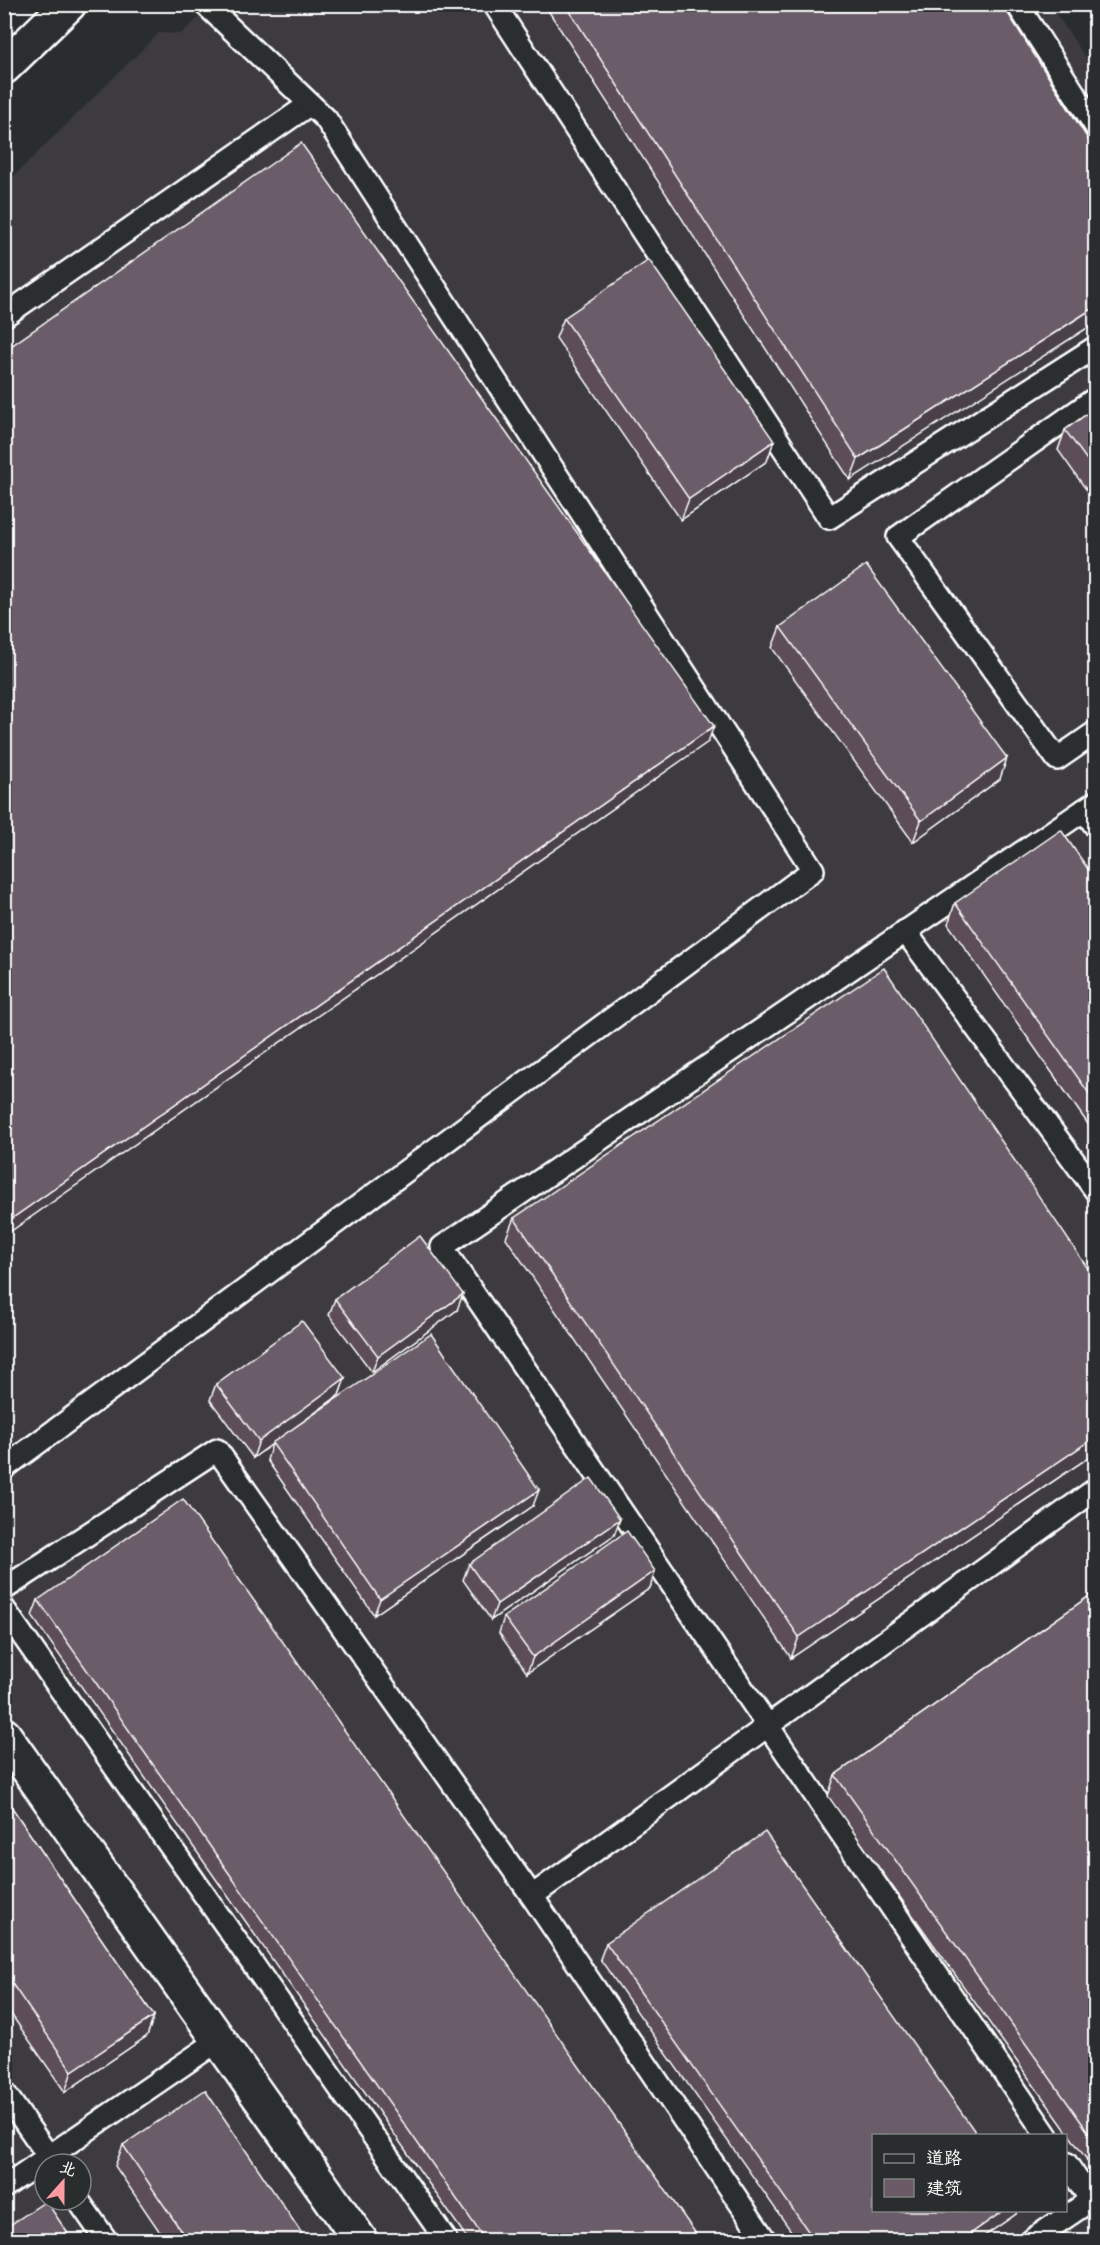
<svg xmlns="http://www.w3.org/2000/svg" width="1100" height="2245" font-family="Dekko,'LXGW WenKai TC',sans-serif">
<rect width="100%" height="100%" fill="#2a2d2e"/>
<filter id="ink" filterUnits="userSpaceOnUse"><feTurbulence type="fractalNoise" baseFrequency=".0167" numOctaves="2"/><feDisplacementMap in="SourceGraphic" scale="12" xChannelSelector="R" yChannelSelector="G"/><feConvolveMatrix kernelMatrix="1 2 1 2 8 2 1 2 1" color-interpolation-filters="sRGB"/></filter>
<g filter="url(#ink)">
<path fill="#3d3b3f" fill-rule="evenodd" d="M212,5H1050L1096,73L1095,2240H5V185L159,33L181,34ZM874,2136H1066V2210H874ZM45,2164H81V2200H45Z"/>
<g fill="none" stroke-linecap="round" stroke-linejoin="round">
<g stroke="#fff" stroke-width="26">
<g id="service">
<polyline points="494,4 829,518 1096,347"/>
<polyline points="1017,4 1096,127"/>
<polyline points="4,316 310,104"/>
<polyline points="1096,398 898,537 1057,759 1096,732"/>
<polyline points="1084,810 1096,827"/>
<polyline points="905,931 1096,1191"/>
<polyline points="4,1468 813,870 326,119 205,4"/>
<polyline points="4,1589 217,1450 532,1896 1096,1489"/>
<polyline points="4,1609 446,2240"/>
<polyline points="532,1896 765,2240"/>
<polyline points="4,2092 54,2164"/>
<polyline points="1047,2136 442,1247 1096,802"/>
<polyline points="1066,2163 1091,2200 1096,2197"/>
<polyline points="4,2187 219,2040"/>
<polyline points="78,2200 106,2240"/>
<polyline points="1032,2240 1091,2200"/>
</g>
</g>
<g stroke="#fff" stroke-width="38">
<polyline id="minor" points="4,1735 360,2240"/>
</g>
<g stroke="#fff" stroke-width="38">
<polyline id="tertiary" points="4,67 69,4"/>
</g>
<use href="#service" stroke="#2a2d2e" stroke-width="21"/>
<use href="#minor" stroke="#2a2d2e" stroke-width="33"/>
<use href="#tertiary" stroke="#2a2d2e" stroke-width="33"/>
</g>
<g fill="#5b4e59" stroke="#fff" stroke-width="1.5">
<polygon points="544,4 1002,4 1095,150 850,480"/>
<polygon points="564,318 767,461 681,520 556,338"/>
<polygon points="1095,408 1095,502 1058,450 1065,430"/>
<polygon points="780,627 1000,779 913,842 772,648"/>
<polygon points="1095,879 1095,1134 948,924 955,903"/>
<polygon points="514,1218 1095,1279 1095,1453 791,1658 506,1238"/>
<polygon points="335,1299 457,1310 372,1372 329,1315"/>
<polygon points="345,1378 339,1395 278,1439 533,1506 374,1615 267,1460 272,1444 253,1458 210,1400 216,1384"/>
<polygon points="620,1519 614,1535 491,1620 463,1580 469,1564"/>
<polygon points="655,1571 650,1588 527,1673 499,1633 504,1617"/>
<polygon points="1095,1592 1095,2154 1087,2160 828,1796 835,1775"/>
<polygon points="38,1600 701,2241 469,2241 32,1616"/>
<polygon points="4,1796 154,2016 147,2036 65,2092 4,2004"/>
<polygon points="606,1943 1016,2214 977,2241 798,2241 600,1959"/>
<polygon points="123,2145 307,2241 166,2241 115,2166"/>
</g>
<g fill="#4a4048" stroke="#fff" stroke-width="1.5">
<polygon points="1095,307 1095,323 850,480 858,459"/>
<polygon points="774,441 767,461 681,520 689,499"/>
<polygon points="714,726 708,742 4,1236 4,1224"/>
<polygon points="1007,758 1000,779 913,842 921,821"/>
<polygon points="463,1294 457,1310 372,1372 378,1356"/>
<polygon points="345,1378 339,1395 253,1458 259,1441"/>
<polygon points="1095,1437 1095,1453 791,1658 799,1637"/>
<polygon points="539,1490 533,1506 374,1615 380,1599"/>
<polygon points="620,1519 614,1535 491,1620 497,1604"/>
<polygon points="655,1571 650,1588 527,1673 533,1657"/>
<polygon points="154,2016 147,2036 65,2092 72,2071"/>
<polygon points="1095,2139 1095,2154 1087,2160 1094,2140"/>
<polygon points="1003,2211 1017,2211 1016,2214 977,2241 960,2241"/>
</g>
<g fill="#6a5b67" stroke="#fff" stroke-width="1.5">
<polygon points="565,4 1002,4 1095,150 1095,307 858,459"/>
<polygon points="301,143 714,726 4,1224 4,351"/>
<polygon points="649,260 774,441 689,499 564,318"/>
<polygon points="1095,408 1095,471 1065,430"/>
<polygon points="866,565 1007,758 921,821 780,627"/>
<polygon points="1061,830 1095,879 1095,1102 955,903"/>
<polygon points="884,968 1095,1279 1095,1437 799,1637 514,1218"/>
<polygon points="420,1236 463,1294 378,1356 335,1299"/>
<polygon points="302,1321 345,1378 259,1441 216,1384"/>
<polygon points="431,1334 539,1490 380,1599 272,1443"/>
<polygon points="591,1478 620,1519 497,1604 469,1564"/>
<polygon points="183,1499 701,2241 486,2241 38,1600"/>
<polygon points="627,1531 655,1571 533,1657 504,1617"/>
<polygon points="1095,1592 1095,2139 1094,2140 835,1775"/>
<polygon points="4,1796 154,2016 72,2071 4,1972"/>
<polygon points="765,1832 978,2136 873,2136 873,2211 1003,2211 960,2241 815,2241 606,1943"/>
<polygon points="205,2090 307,2241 188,2241 123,2145"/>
<polygon points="46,2201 73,2241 4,2241 4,2229"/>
</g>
</g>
<rect width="1100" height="2245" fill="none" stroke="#2a2d2e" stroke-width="24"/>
<rect x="12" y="12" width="1076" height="2221" fill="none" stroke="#fff" stroke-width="2" filter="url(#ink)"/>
<rect x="872" y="2134" width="195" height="78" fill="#2a2d2e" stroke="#7f8182" stroke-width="1.5"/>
<rect x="884" y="2154" width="30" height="9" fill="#2a2d2e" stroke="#7f8182" stroke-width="1.5"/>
<text x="926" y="2164" font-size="18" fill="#ffffff">道路</text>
<rect x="884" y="2179" width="30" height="18" fill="#6a5b67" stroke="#7f8182" stroke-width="1.5"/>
<text x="926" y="2194" font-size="18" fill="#ffffff">建筑</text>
<g transform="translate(63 2182) rotate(21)"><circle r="28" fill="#2a2d2e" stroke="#7f8182" stroke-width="1.5"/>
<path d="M0-4.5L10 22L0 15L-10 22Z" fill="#ff9aa2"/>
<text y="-9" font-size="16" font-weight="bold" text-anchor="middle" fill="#ffffff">北</text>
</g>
</svg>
